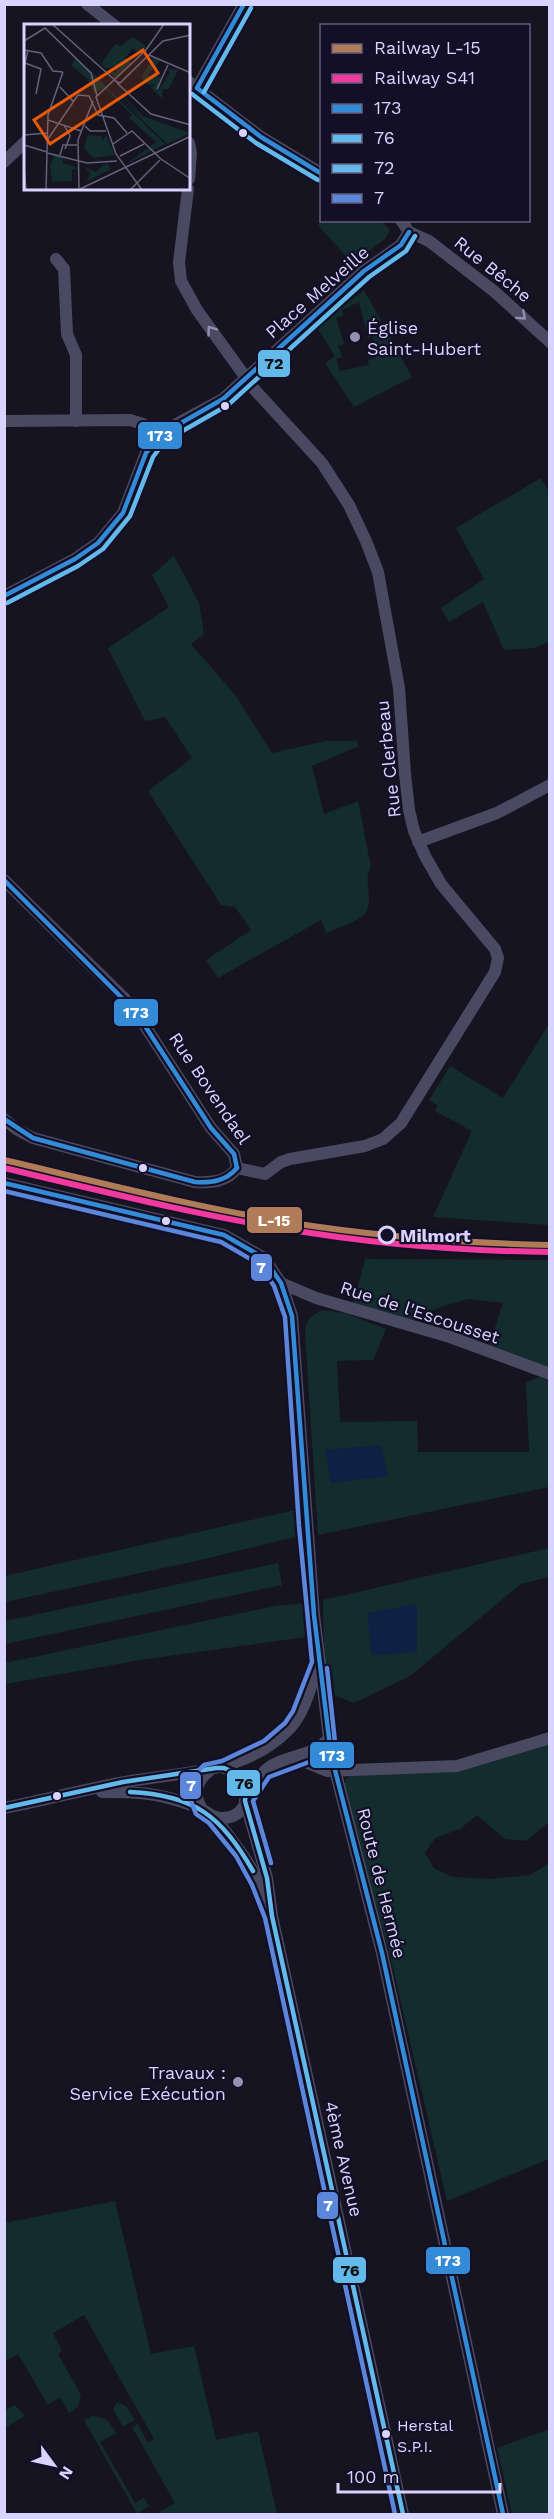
<svg xmlns="http://www.w3.org/2000/svg" width="554" height="2519" font-family="'Work Sans',sans-serif">
<rect width="100%" height="100%" fill="#161421"/>
<g fill="#132c2d" fill-rule="evenodd">
<polygon points="321,220 381,221 390,230 385,239 352,263 318,225"/>
<path d="M364,290L412,377L354,407L325,363L335,356L317,328ZM359,302L368,338L373,336L377,349L372,350L374,358L368,360L369,365L340,371L336,359L342,357L338,346L344,344L336,318L343,316L342,310Z"/>
<polygon points="541,478 549,492 549,642 535,648 504,650 483,602 449,622 441,608 484,579 456,528"/>
<path d="M174,556L199,603L204,634L191,644L236,696L272,753L326,741H356L359,746L312,766L324,814L358,801L371,867C361,882 378,905 361,917C352,924 337,928 326,933L321,920L218,978L206,960L251,930L235,907L221,905L148,791L192,758L165,717L145,721L108,648L169,607L152,575Z"/>
<polygon points="549,1024 549,1225 433,1217 472,1131 435,1111 438,1106 429,1100 450,1066 503,1098"/>
<polygon points="365,1259 549,1260 549,1370 489,1346 503,1303 469,1299 443,1306 414,1318 413,1323 353,1305"/>
<path d="M322,1310L345,1313L386,1329L373,1360L337,1361L340,1422L417,1421L418,1452H529L526,1383L539,1377L549,1381V1487L318,1535L305,1334C306,1320 310,1316 322,1310Z"/>
<polygon points="295,1510 299,1536 196,1561 5,1602 5,1576"/>
<polygon points="549,1548 549,1577 521,1584 410,1676 354,1703 329,1693 324,1654 323,1600"/>
<polygon points="278,1563 282,1585 5,1644 5,1621"/>
<polygon points="304,1603 306,1637 146,1659 5,1684 5,1663 275,1606"/>
<polygon points="549,1744 549,1822 526,1841 505,1839 477,1815 460,1829 435,1838 425,1853 434,1868 452,1877 491,1879 530,1875 549,1863 549,2159 447,2201 388,1947 342,1788 346,1779 360,1770 405,1769"/>
<polygon points="115,2201 151,2354 194,2346 216,2440 258,2431 277,2514 156,2514 175,2503 132,2427 138,2424 148,2443 154,2439 84,2315 53,2333 62,2351 58,2354 81,2395 78,2407 69,2413 60,2397 48,2405 18,2354 5,2361 5,2223"/>
<polygon points="117,2402 126,2406 135,2420 123,2427 113,2409"/>
<polygon points="15,2405 25,2416 5,2428 5,2410"/>
<polygon points="93,2416 106,2419 117,2433 100,2442 135,2503 144,2498 149,2506 137,2514 84,2420"/>
<polygon points="549,2429 549,2514 512,2514 497,2448"/>
</g>
<g fill="#0d2144">
<polygon points="381,1445 388,1476 331,1483 325,1450"/>
<polygon points="417,1604 417,1652 372,1655 367,1613"/>
</g>
<g fill="none" stroke-linecap="round" stroke-linejoin="round">
<g stroke="#4a4962" stroke-width="12">
<polyline points="87,4 115,26"/>
<polyline points="189,82 261,137 322,174"/>
<polyline points="197,88 244,4"/>
<polyline points="189,143 191,153 189,179"/>
<polyline points="4,162 26,141"/>
<polyline points="188,189 179,262 181,281 197,310 254,389 322,463 349,505 366,541 378,572 399,688 405,774 409,810 414,831 425,856 441,884 495,949 498,958 495,972 401,1123 383,1139 365,1146 290,1159 281,1162 265,1174 237,1168"/>
<polyline points="401,220 409,232 429,241 495,292 550,342"/>
<polyline points="56,259 64,269 67,334 76,355 76,421"/>
<polyline points="4,421 130,420 143,424 160,435"/>
<polyline points="4,596 75,559 98,543 123,513 146,453 160,435 180,422 223,399 364,271 401,245 409,232"/>
<polyline points="418,842 497,813 550,785"/>
<polyline points="4,880 124,998 136,1012 211,1128 234,1154 237,1168"/>
<path d="M4,1119L16,1129L33,1138L195,1182C211,1183 227,1182 237,1168"/>
<polyline points="4,1183 224,1235 264,1258 281,1283 292,1316 314,1615 329,1738 335,1770 382,1953 503,2514"/>
<polyline points="281,1283 316,1298 450,1337 550,1374"/>
<polyline points="296,1758 327,1771 457,1766 550,1738"/>
<path d="M102,1792C128,1792 151,1792 176,1800C184,1803 194,1805 202,1809C210,1814 213,1818 223,1818C254,1817 254,1776 224,1768"/>
<path d="M247,1795C254,1785 260,1773 271,1766C291,1754 313,1757 329,1738"/>
<polyline points="245,1801 267,1878 272,1916 403,2514"/>
<path d="M4,1808C45,1800 85,1789 125,1782C184,1771 245,1775 290,1728C305,1712 310,1687 318,1666"/>
<path d="M202,1809C193,1795 195,1782 209,1771"/>
<path d="M214,1817C234,1842 254,1867 265,1897"/>
</g>
<g stroke="#130f26" stroke-width="9">
<g id="bus-1">
<polyline points="197,88 261,137 322,174"/>
<polyline points="197,88 244,4"/>
<polyline points="4,596 75,559 98,543 123,513 146,453 160,435 223,399 364,271 401,245 409,232"/>
<polyline points="4,880 136,1012 211,1128 234,1154 237,1168"/>
<path d="M4,1119L33,1138L195,1182C212,1183 226,1181 237,1168"/>
<polyline points="4,1183 224,1235 264,1258 281,1283 292,1316 314,1615 329,1738 335,1770 382,1953 503,2514"/>
</g>
</g>
<g stroke="#130f26" stroke-width="9">
<g id="bus-2">
<path d="M130,1792C195,1795 221,1816 253,1871"/>
<polyline points="4,1808 123,1782 216,1768 224,1768 238,1774 246,1787 245,1801 267,1878 272,1916 403,2514"/>
</g>
</g>
<g stroke="#130f26" stroke-width="9">
<g id="bus-3">
<polyline points="204,92 251,8"/>
<polyline points="192,94 256,143 318,180"/>
<polyline points="7,603 78,566 103,549 130,516 153,457 165,441 228,405 369,277 406,251 415,236"/>
</g>
</g>
<g stroke="#130f26" stroke-width="9">
<g id="bus-4">
<polyline points="4,1191 221,1242 259,1264 274,1286 285,1317 299,1526 312,1662 293,1711 285,1723 264,1741 222,1761 204,1765 192,1777 189,1796 196,1814 209,1823 236,1856 252,1885 265,1918 395,2514"/>
<polyline points="271,1863 253,1801 269,1777 317,1759 335,1742 327,1668"/>
</g>
</g>
<use href="#bus-1" stroke="#338bd7" stroke-width="4.5"/>
<use href="#bus-2" stroke="#63b9e9" stroke-width="4.5"/>
<use href="#bus-3" stroke="#63b9e9" stroke-width="4.5"/>
<use href="#bus-4" stroke="#5b86da" stroke-width="4.5"/>
<g stroke="#130f26" stroke-width="10">
<path id="rail-1" d="M4,1160C98,1182 191,1206 286,1222C373,1236 461,1243 550,1245"/>
</g>
<g stroke="#130f26" stroke-width="10">
<path id="rail-2" d="M4,1168C98,1190 191,1214 286,1229C373,1244 461,1251 550,1252"/>
</g>
<use href="#rail-1" stroke="#b07c57" stroke-width="6"/>
<use href="#rail-2" stroke="#f13a9d" stroke-width="6"/>
</g>
<defs><path id="oneway-chevron" d="M-2-3.5L2.5 0L-2 3.5" fill="none" stroke-width="1.6" stroke-linecap="round" stroke-linejoin="round" transform="scale(1.5)"/></defs>
<g stroke="#928eb0">
<use href="#oneway-chevron" transform="translate(522 316) rotate(42)"/>
<use href="#oneway-chevron" transform="translate(211 330) rotate(-126)"/>
</g>
<g fill="#d9d4ff" stroke="#130f26" stroke-width="2">
<circle cx="243" cy="133" r="5"/>
<circle cx="225" cy="406" r="5"/>
<circle cx="143" cy="1168" r="5"/>
<circle cx="166" cy="1221" r="5"/>
<circle cx="57" cy="1796" r="5"/>
<circle cx="386" cy="2434" r="5"/>
</g>
<g fill="#9591b1" stroke="#130f26" stroke-width="2">
<circle cx="355" cy="337" r="6"/>
<circle cx="238" cy="2082" r="6"/>
</g>
<circle fill="#130f26" stroke="#d9d4ff" stroke-width="3" cx="387" cy="1235" r="8"/>
<g text-anchor="middle" dominant-baseline="central" stroke-width="4.5" stroke-linejoin="round" paint-order="stroke">
<g font-size="16" fill="#d9d4ff" stroke="#130f26" text-anchor="start">
<text x="397" y="2425">Herstal<tspan x="397" dy="21">S.P.I.</tspan></text>
</g>
<g font-size="18" fill="#d9d4ff" stroke="#130f26">
<text transform="translate(493 269) rotate(39)">Rue Bêche</text>
<text transform="translate(317 292) rotate(-41)">Place Melveille</text>
<text transform="translate(388 759) rotate(-96)">Rue Clerbeau</text>
<text transform="translate(210 1088) rotate(56)">Rue Bovendael</text>
<text transform="translate(420 1312) rotate(18)">Rue de l'Escousset</text>
<text transform="translate(382 1883) rotate(76)">Route de Hermée</text>
<text transform="translate(344 2159) rotate(77)">4ème Avenue</text>
</g>
<g font-size="18" fill="#d9d4ff" stroke="#130f26" text-anchor="start">
<text x="367" y="327">Église<tspan x="367" dy="21">Saint-Hubert</tspan></text>
<text x="226" y="2072" text-anchor="end">Travaux :<tspan x="226" dy="21">Service Exécution</tspan></text>
</g>
<g font-size="18" font-weight="bold" fill="#d9d4ff" stroke="#130f26" text-anchor="start">
<text x="400" y="1235">Milmort</text>
</g>
</g>
<g transform="translate(24 24)">
<rect width="166" height="166" fill="#161421"/>
<path d="M109,13L123,23L117,30L109,24L101,34L108,39L92,55L85,47L94,50L90,42L83,45L77,40L91,20L96,22ZM130,33L136,37L123,51L139,53L135,66L146,48L143,45L154,46L145,65H139L138,74L127,64L131,60L125,61L117,53ZM51,35L69,49L83,63L70,69L64,55L47,41ZM88,61L119,92L166,109L143,120L85,64L118,94ZM82,65L83,64L141,120L101,141L132,118L105,94L108,91ZM64,111L77,112L79,117L82,111L91,131L69,134L60,124ZM31,129L39,133V139L54,144L48,146V157L28,158L26,141ZM83,139L87,145L62,158L67,150L61,143L71,148Z" fill="#132c2d"/>
<path fill="none" stroke="#64617a" stroke-width="1.5" d="M28,0L93,58M0,17L21,4L67,49L73,72M0,26L17,29L29,47L39,48M125,31L167,49M1,39L17,45L12,70M0,44L4,26M91,57L96,59L139,17L167,11M93,59L127,90L167,101M36,63L50,78M133,65L144,41M24,96L57,107M40,101L46,112L41,125M61,102L66,107H82M0,111L24,109M24,115L54,71L65,72L74,91L90,94L103,109M89,120L108,107L137,135L167,155M0,121L23,128M23,129L63,139L93,137M36,131L39,121H53M96,132L120,120M0,142L2,166M55,164L54,116L69,77M22,166L24,91L39,48M54,166L167,112M106,166L136,136M118,166L92,130L72,73L122,26L140,0"/>
<path fill="#e8590c" fill-opacity="0.15" stroke="#e8590c" stroke-width="3" d="M119,26L134,49L26,120L10,96Z"/>
<rect width="166" height="166" fill="none" stroke="#d9d4ff" stroke-width="3"/>
</g>
<g stroke="#130f26" stroke-width="2">
<rect x="257" y="349" width="34" height="29" rx="6" fill="#63b9e9"/>
<rect x="137" y="421" width="46" height="29" rx="6" fill="#338bd7"/>
<rect x="113" y="998" width="46" height="29" rx="6" fill="#338bd7"/>
<rect x="246" y="1206" width="57" height="28" rx="6" fill="#b07c57"/>
<rect x="250" y="1253" width="23" height="29" rx="6" fill="#5b86da"/>
<rect x="309" y="1741" width="46" height="28" rx="6" fill="#338bd7"/>
<rect x="226" y="1769" width="35" height="28" rx="6" fill="#63b9e9"/>
<rect x="179" y="1771" width="23" height="29" rx="6" fill="#5b86da"/>
<rect x="316" y="2191" width="23" height="29" rx="6" fill="#5b86da"/>
<rect x="425" y="2246" width="46" height="29" rx="6" fill="#338bd7"/>
<rect x="332" y="2256" width="35" height="28" rx="6" fill="#63b9e9"/>
</g>
<g font-size="16" text-anchor="middle" font-weight="bold" fill="#fff">
<text x="160" y="441">173</text>
<text x="136" y="1018">173</text>
<text x="274" y="1226">L-15</text>
<text x="261" y="1273">7</text>
<text x="332" y="1761">173</text>
<text x="191" y="1791">7</text>
<text x="328" y="2211">7</text>
<text x="448" y="2266">173</text>
</g>
<g font-size="16" text-anchor="middle" font-weight="bold" fill="#111">
<text x="274" y="369">72</text>
<text x="244" y="1789">76</text>
<text x="350" y="2276">76</text>
</g>
<rect width="554" height="2519" fill="none" stroke="#d9d4ff" stroke-width="12"/>
<rect x="320" y="24" width="210" height="198" fill="#130f26" stroke="#625e7d" stroke-width="1.5"/>
<rect x="332" y="44" width="30" height="9" fill="#b07c57" stroke="#625e7d" stroke-width="1.5"/>
<text x="374" y="54" font-size="18" fill="#d9d4ff">Railway L-15</text>
<rect x="332" y="74" width="30" height="9" fill="#f13a9d" stroke="#625e7d" stroke-width="1.5"/>
<text x="374" y="84" font-size="18" fill="#d9d4ff">Railway S41</text>
<rect x="332" y="104" width="30" height="9" fill="#338bd7" stroke="#625e7d" stroke-width="1.5"/>
<text x="374" y="114" font-size="18" fill="#d9d4ff">173</text>
<rect x="332" y="134" width="30" height="9" fill="#63b9e9" stroke="#625e7d" stroke-width="1.5"/>
<text x="374" y="144" font-size="18" fill="#d9d4ff">76</text>
<rect x="332" y="164" width="30" height="9" fill="#63b9e9" stroke="#625e7d" stroke-width="1.5"/>
<text x="374" y="174" font-size="18" fill="#d9d4ff">72</text>
<rect x="332" y="194" width="30" height="9" fill="#5b86da" stroke="#625e7d" stroke-width="1.5"/>
<text x="374" y="204" font-size="18" fill="#d9d4ff">7</text>
<g transform="translate(54 2465) rotate(123)" stroke="#130f26" stroke-width="4.5" paint-order="stroke">
<path d="M0-4.5L10 22L0 15L-10 22Z" fill="#d9d4ff"/>
<text y="-9" font-size="16" font-weight="bold" text-anchor="middle" fill="#d9d4ff">N</text>
</g>
<path d="M338 2483v9h162v-9" fill="none" stroke="#d9d4ff" stroke-width="3"/>
<text x="347" y="2483" font-size="18" fill="#d9d4ff" stroke="#130f26" stroke-width="4.5" paint-order="stroke">100 m</text>
</svg>
